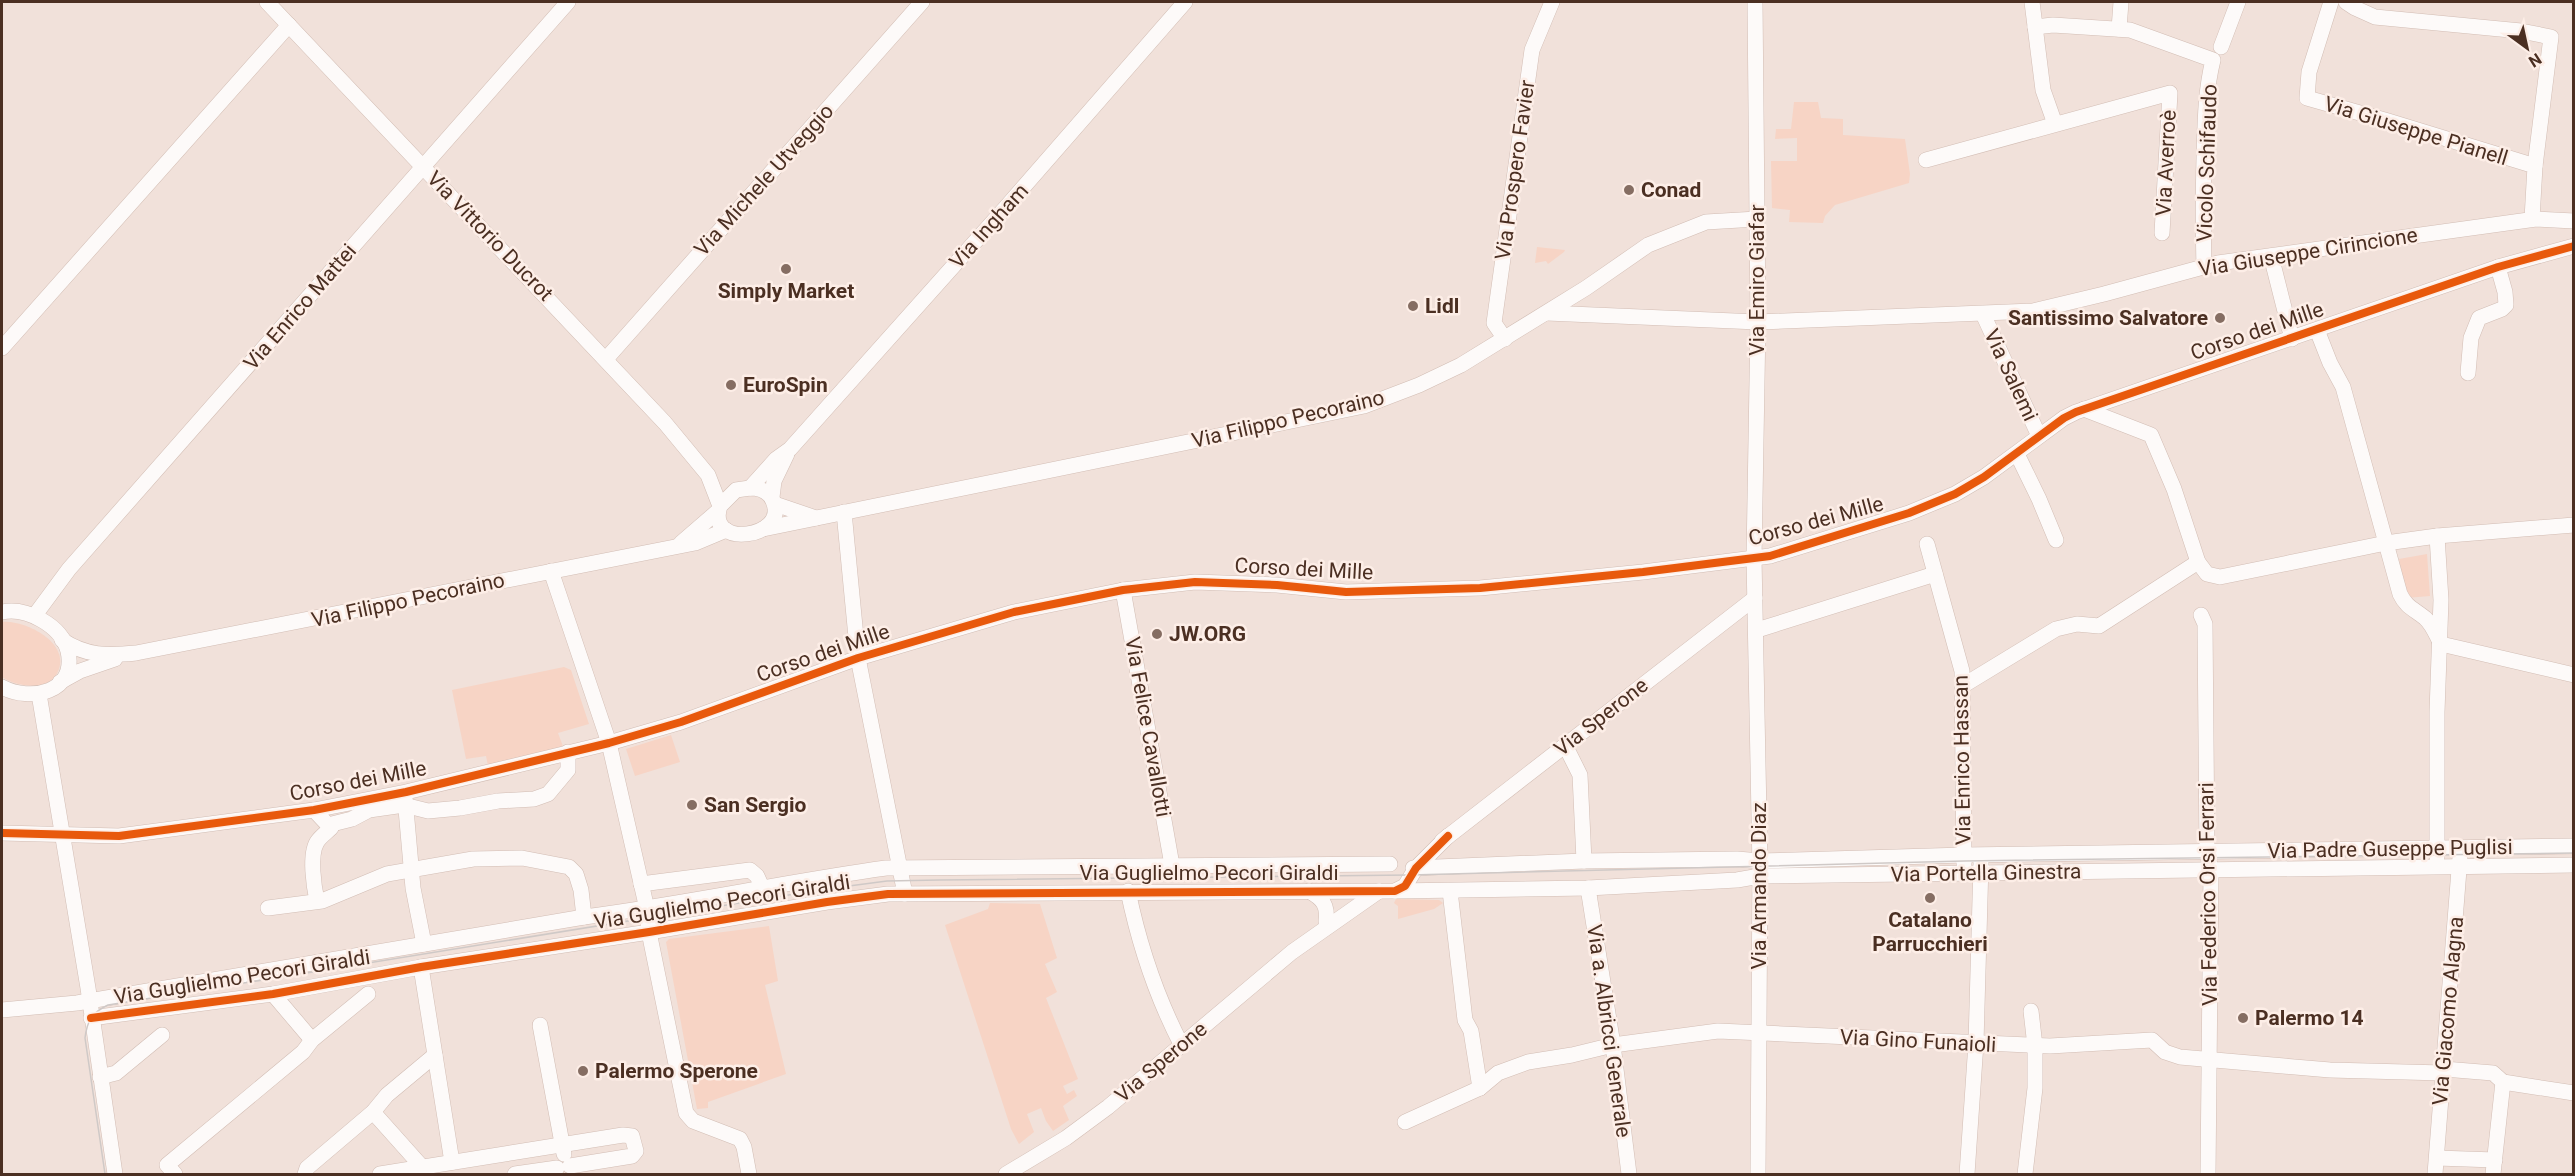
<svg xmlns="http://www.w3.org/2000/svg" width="2575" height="1176" font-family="Roboto,sans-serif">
<rect width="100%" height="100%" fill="#f1e1da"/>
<g fill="#f7d4c5">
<polygon points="1794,102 1818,102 1821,118 1843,119 1843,135 1905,139 1910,174 1909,183 1835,205 1825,216 1823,223 1789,222 1790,210 1772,208 1771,161 1797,161 1797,138 1775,139 1776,129 1791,129"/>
<polygon points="1537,247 1565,250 1564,252 1548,264 1546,261 1535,263"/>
<polygon points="2427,554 2430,596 2406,598 2399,559"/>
<path d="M2,622C24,620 68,641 59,669C51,693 17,687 2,677Z"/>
<polygon points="564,667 571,670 589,724 558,733 564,749 488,766 486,756 466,759 452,690"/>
<polygon points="671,735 680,762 635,776 626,749"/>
<polygon points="1396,899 1439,900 1443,903 1434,909 1398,919 1398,906 1394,903"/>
<polygon points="990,903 1040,904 1057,958 1045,964 1057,992 1046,998 1078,1079 1063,1086 1067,1094 1074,1090 1077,1096 1063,1106 1069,1120 1053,1131 1046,1121 1041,1108 1027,1114 1034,1132 1019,1144 1011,1129 945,925 988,909"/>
<polygon points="769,926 778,981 765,985 786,1074 708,1102 708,1108 697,1109 666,942 669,939"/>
</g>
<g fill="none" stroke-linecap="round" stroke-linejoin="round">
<g stroke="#d2bdb4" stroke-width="16">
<g id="minor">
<polyline points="267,2 665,423 708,475 720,506"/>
<polyline points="1755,2 1758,322 1754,558 1760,868 1758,1174"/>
<polyline points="2032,2 2043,90 2055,124"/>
<polyline points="2331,2 2309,72 2307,98 2388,121 2535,166 2532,219"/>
<polyline points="2346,2 2355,8 2375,17 2521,31 2551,37 2535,166"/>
<path d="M2035,27L2053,25L2130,30L2213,60C2205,92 2205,125 2204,158C2203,195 2203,230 2204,266"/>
<polyline points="2119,29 2121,2"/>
<polyline points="2221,47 2238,2"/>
<polyline points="1926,160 2170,93 2162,233"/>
<polyline points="2271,256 2292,339"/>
<polyline points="1547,313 1758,322 2033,311 2104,294 2218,263 2536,219 2574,221"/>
<polyline points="1983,314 2039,436"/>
<path d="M2317,330L2330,363L2343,387L2400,594C2406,607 2414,609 2425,618C2433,625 2436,635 2441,644"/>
<polyline points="1505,339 1494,323 1532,50 1552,2"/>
<polyline points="2,348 289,25"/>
<polyline points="606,359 922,2"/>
<polyline points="2468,373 2471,338 2479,318 2502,309 2506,305 2505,292 2498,267"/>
<polyline points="2084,409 2151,435 2174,489 2198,562 2207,574 2220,577 2386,543 2437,536 2574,525"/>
<polyline points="2017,454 2039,499 2056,540"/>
<polyline points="750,488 776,459 790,449 1007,206 1185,2"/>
<path d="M750,488C760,488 769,491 773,501C790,538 705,550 720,506L736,490Z"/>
<polyline points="772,497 774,481 787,454"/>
<polyline points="775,504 816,518"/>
<polyline points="844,512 858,658 905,894"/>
<polyline points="763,529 1364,406 1419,385 1461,365 1586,288 1648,245 1706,222 1757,219"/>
<polyline points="2437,536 2441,600 2437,712 2437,857"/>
<polyline points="681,543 718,511"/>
<polyline points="1927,544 1962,671 1964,864"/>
<polyline points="551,571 609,743 647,909 649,932 686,1113 693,1121 740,1139 744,1147 749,1174"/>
<polyline points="1123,590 1172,865"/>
<path d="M2,612C26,607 61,625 68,651C77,693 30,702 2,687"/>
<polyline points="35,615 69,569 568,2"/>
<polyline points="2201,615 2205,624 2207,852 2211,870 2208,1174"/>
<polyline points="1757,630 1935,574"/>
<path d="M62,640C86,656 107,656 136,653L695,543L726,530"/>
<polyline points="2441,644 2574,675"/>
<polyline points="60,682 80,671 115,659"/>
<polyline points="1964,685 2056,629 2077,624 2099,626 2198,562"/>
<polyline points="39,694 88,988 115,1174"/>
<polyline points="1565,745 1580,775 1584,861"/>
<polyline points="405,798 413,888 424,944"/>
<polyline points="314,810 328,825 352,819 369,810 404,805 428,811 460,808 498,801 534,799 548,794 568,770 568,752"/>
<polyline points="2,833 119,836 314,810 406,792 609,743 681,722 858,658 1014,612 1123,590 1195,582 1277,585 1346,592 1480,588 1643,572 1770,556 1909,513 1955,494 1984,477 2064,418 2076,412 2498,267 2574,246"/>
<polyline points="1442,841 1755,598"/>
<polyline points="1413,868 1584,861 1737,859 1760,861 1964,855 2574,846"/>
<polyline points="641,884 750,870 757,876 762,887"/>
<polyline points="1588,888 1613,1045 1629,1174"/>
<path d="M1128,891C1139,944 1157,998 1182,1046"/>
<path d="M1309,891C1323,899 1328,905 1326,922"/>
<polyline points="1395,891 1588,888 1737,880 1760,876 2574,865"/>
<polyline points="1450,891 1465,1020 1471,1031 1480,1088"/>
<path d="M317,901C314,887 309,855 317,842C320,837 327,832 331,828L328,825"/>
<polyline points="268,908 322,901 387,874 473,859 522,858 569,867 576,874 581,890 584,917"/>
<polyline points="421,967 452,1162"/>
<polyline points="273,994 312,1040"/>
<path d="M2,1010L77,1003L584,917C685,904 785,882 886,868L1390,864"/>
<polyline points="91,1018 273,994 421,967 649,932 827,902 888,894 1395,891 1405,886 1416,868 1448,836"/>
<polyline points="540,1025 564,1154"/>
<polyline points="2444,1069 2493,1073 2503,1082 2574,1093"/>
<polyline points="100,1077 116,1073 162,1035"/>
<polyline points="373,1112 423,1168"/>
<polyline points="1405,1122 1480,1088 1498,1073 1528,1062 1572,1055 1613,1045 1718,1031 2050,1046 2152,1040 2165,1052 2180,1057 2330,1070 2443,1073"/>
<polyline points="2437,1158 2495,1160"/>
<polyline points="175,1174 167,1165 303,1052 312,1040 368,994"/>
<polyline points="305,1174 307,1168 373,1112 387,1095 435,1055"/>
<polyline points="380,1174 623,1135 632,1136 636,1151 632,1156 570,1166"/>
<polyline points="515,1174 557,1168"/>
<polyline points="1006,1174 1066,1138 1108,1107 1292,952 1379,891"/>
<polyline points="1967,1174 1976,1043 1981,863"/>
<polyline points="2025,1174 2035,1088 2035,1046 2031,1011"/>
<polyline points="2435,1174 2460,857"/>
<polyline points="2493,1174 2503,1082"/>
</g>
</g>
<use href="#minor" stroke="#fdfaf9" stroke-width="15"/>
<path stroke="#cfc9c7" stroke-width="1.5" d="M105,1174L85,1038C87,1020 93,1012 108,1005L826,889L887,881L939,880L1410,875L1964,861L2574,853"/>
<g stroke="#fdeee7" stroke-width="11">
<g id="cycleway">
<polyline points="2,833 119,836 314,810 406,792 609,743 681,722 858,658 1014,612 1123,590 1195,582 1277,585 1346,592 1480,588 1643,572 1770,556 1909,513 1955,494 1984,477 2064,418 2076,412 2498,267 2574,246"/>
<polyline points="91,1018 273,994 421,967 649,932 827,902 888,894 1395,891 1405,886 1416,868 1448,836"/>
</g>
</g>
<use href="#cycleway" stroke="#e8590c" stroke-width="8"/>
</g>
<g fill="#856d62" stroke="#fdeee7" stroke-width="2">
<circle cx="1629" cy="190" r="6"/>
<circle cx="786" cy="269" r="6"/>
<circle cx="1413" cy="306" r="6"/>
<circle cx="2220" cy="318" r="6"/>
<circle cx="731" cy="385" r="6"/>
<circle cx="1157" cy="634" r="6"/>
<circle cx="692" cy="805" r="6"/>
<circle cx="1930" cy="898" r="6"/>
<circle cx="2243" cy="1018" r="6"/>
<circle cx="583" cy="1071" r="6"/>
</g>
<g text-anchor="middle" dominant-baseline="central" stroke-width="5" stroke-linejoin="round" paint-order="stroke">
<g font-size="21" fill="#4b2f22" stroke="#fdeee7">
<text transform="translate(2416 131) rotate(17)">Via Giuseppe Pianell</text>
<text transform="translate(2166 163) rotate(-87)">Via Averroè</text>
<text transform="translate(2207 163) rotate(-88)">Vicolo Schifaudo</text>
<text transform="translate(1515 170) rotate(-82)">Via Prospero Favier</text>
<text transform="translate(764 180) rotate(-48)">Via Michele Utveggio</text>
<text transform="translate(989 226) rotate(-48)">Via Ingham</text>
<text transform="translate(490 236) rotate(46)">Via Vittorio Ducrot</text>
<text transform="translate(2308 252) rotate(-9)">Via Giuseppe Cirincione</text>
<text transform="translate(1757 280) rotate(-90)">Via Emiro Giafar</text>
<text transform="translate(300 307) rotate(-49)">Via Enrico Mattei</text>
<text transform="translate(2257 331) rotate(-19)">Corso dei Mille</text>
<text transform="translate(2011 375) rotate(65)">Via Salemi</text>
<text transform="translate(1288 419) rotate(-13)">Via Filippo Pecoraino</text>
<text transform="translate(1816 521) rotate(-15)">Corso dei Mille</text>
<text transform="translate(1304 569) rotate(3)">Corso dei Mille</text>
<text transform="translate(408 600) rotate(-12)">Via Filippo Pecoraino</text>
<text transform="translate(823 653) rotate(-19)">Corso dei Mille</text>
<text transform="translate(1601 717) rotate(-38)">Via Sperone</text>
<text transform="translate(1148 727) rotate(80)">Via Felice Cavallotti</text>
<text transform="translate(1962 760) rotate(-91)">Via Enrico Hassan</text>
<text transform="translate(358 781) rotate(-11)">Corso dei Mille</text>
<text transform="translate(2390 849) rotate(-1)">Via Padre Guseppe Puglisi</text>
<text x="1209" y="873">Via Guglielmo Pecori Giraldi</text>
<text transform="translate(1986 873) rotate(-1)">Via Portella Ginestra</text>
<text transform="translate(1759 886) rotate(-90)">Via Armando Diaz</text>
<text transform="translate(2208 894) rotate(-91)">Via Federico Orsi Ferrari</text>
<text transform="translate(722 902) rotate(-9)">Via Guglielmo Pecori Giraldi</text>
<text transform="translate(242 977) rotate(-9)">Via Guglielmo Pecori Giraldi</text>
<text transform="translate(2448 1011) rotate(-85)">Via Giacomo Alagna</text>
<text transform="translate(1609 1031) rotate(82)">Via a. Albricci Generale</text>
<text transform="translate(1918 1041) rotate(3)">Via Gino Funaioli</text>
<text transform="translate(1161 1062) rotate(-40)">Via Sperone</text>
</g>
<g font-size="21" font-weight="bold" fill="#4b2f22" stroke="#fdeee7" text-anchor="start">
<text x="1641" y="190">Conad</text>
<text x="786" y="291" text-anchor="middle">Simply Market</text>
<text x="1425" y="306">Lidl</text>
<text x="2208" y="318" text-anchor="end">Santissimo Salvatore</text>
<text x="743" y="385">EuroSpin</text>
<text x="1169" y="634">JW.ORG</text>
<text x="704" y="805">San Sergio</text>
<text x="1930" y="920" text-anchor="middle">Catalano<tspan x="1930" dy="24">Parrucchieri</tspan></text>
<text x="2255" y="1018">Palermo 14</text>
<text x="595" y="1071">Palermo Sperone</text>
</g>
</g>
<rect width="2575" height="1176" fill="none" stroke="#4b2f22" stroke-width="6"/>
<g transform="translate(2527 48) rotate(147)" stroke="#fdeee7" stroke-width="4.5" paint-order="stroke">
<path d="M0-4.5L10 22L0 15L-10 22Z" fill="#4b2f22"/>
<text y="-9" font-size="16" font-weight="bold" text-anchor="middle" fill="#4b2f22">N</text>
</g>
</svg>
